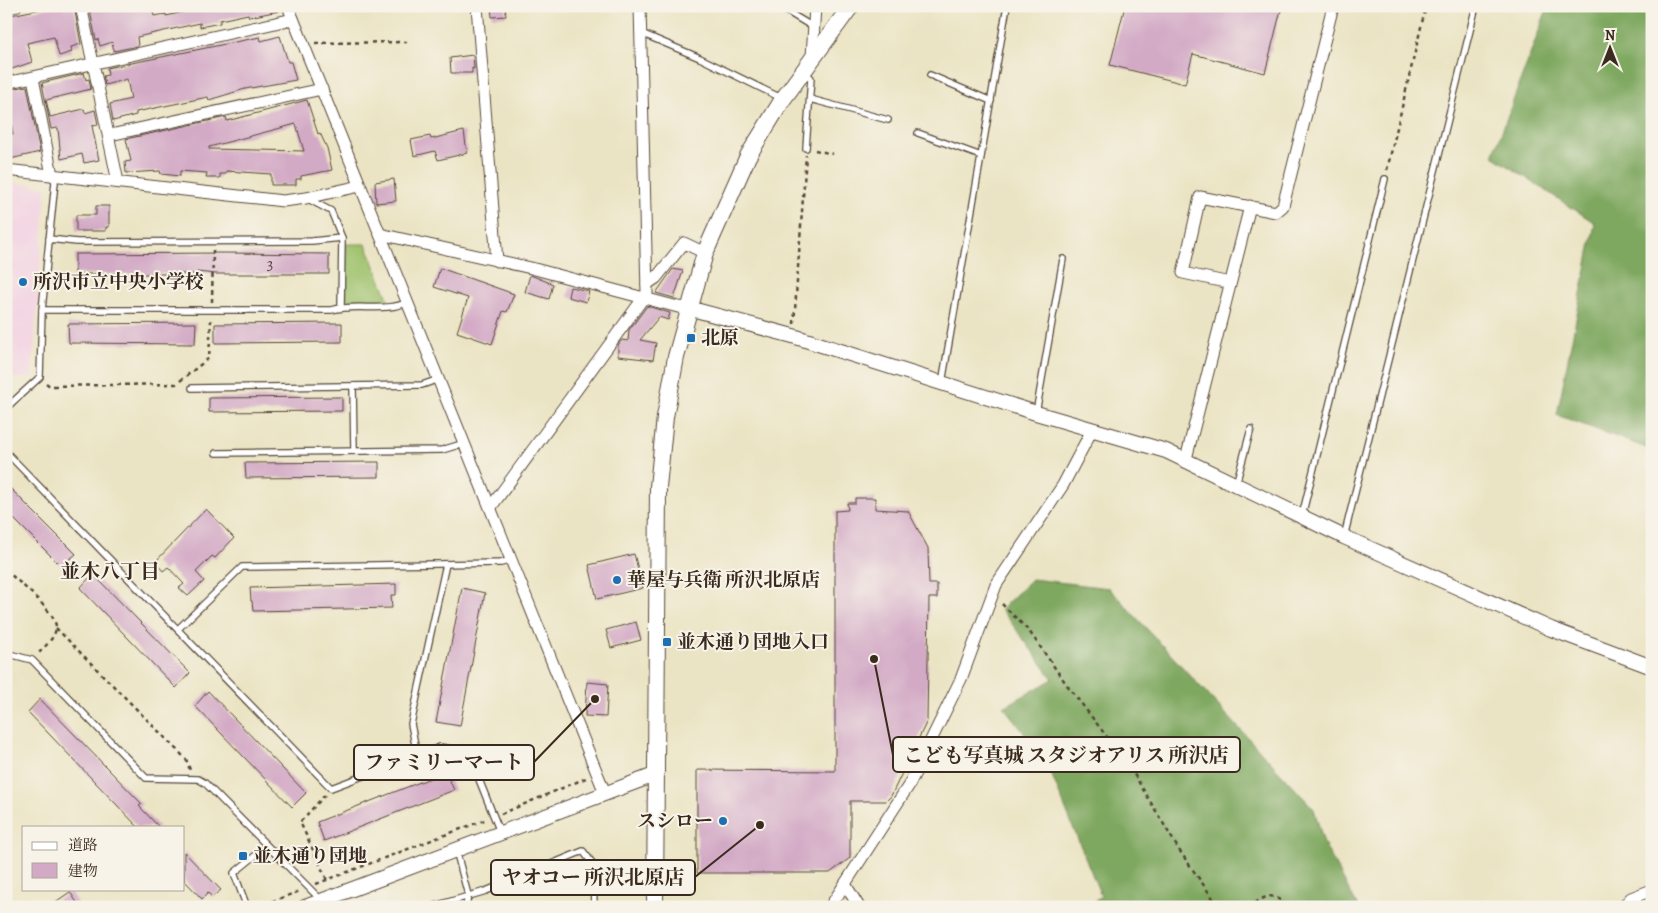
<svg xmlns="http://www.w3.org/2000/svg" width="1658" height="913" font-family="Alegreya,'Noto Serif JP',serif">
<rect width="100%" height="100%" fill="#f7f3e8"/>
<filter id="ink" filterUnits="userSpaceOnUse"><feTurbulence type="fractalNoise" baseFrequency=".02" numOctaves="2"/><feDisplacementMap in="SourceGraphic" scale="10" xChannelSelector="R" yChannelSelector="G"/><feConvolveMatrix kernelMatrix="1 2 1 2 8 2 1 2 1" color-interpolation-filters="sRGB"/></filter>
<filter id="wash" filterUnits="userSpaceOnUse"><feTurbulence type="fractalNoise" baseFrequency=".0096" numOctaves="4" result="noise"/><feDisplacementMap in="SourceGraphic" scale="20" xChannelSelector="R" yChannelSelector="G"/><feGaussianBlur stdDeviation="1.12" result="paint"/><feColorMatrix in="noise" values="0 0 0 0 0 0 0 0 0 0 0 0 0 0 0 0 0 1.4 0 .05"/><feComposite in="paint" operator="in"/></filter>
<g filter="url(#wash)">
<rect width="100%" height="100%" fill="#ebe4c4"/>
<polygon fill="#f2cfe2" points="6,182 46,187 32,377 24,378 6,377"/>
<polygon fill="#9dc16b" stroke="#6c7644" points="346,244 366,244 389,301 348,300 346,297"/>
<g fill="#7ea75f" stroke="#5c683e">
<polygon points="1548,6 1652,6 1652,450 1557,415 1595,223 1493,156"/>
<polygon points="1032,579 1109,588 1314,809 1324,844 1358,907 1089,907 1101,896 1046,761 1004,707 1053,679 1001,609"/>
</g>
<g id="blocks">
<g fill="#d3aac6" fill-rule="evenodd">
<polygon points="56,6 74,6 81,44 71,47 72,52 59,56 54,37 27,43 32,62 9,70 6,58 6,50 9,49 6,16"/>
<polygon points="89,6 152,6 154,16 166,14 166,16 209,6 279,6 279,11 249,17 248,14 220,20 220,23 200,27 200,23 137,37 138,46 114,51 112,42 100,46 98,39 96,40"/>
<polygon points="491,6 505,6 506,16 492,17"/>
<polygon points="1125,6 1282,6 1265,73 1193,54 1185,84 1110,65"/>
<polygon points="280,36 288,62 291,62 296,80 245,89 209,100 208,97 136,112 136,115 113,121 110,104 131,99 127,79 105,85 103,76 108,75 107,68 260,37 261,41"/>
<polygon points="473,55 474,69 472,68 472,73 451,73 450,58"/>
<polygon points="84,73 86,80 89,79 91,89 46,100 50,117 84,109 85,113 95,110 98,125 92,126 99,160 84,163 82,154 61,159 58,128 51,129 42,83"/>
<polygon points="27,86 40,152 6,160 6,133 13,134 6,90"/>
<path d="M307,100L318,134L320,133L327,148L332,170L301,176V179H296V185H271V174L226,171V174H220V178H206L207,173L180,171V176L161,174L160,171L126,173L125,162L131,161L126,139L226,117L227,121ZM296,124L304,151L209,149V147Z"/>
<polygon points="464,131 467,153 438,160 435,151 414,156 411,140 430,136 431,139"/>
<polygon points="394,179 396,201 376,203 375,182"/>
<polygon points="96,206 109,206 109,227 106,227 106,231 76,231 76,215 96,215"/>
<polygon points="222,253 329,254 329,274 216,274 197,272 197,274 75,274 75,254"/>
<polygon points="440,268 514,294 507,312 503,311 492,344 457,332 468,298 434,287"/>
<polygon points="673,269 683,271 674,298 656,293"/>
<polygon points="530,275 553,284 549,299 525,292"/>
<polygon points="570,287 589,291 586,302 568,297"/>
<polygon points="647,306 670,313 668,320 659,317 640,340 656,343 653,360 618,356 618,345 622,340 628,341 629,330"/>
<polygon points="196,323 195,344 69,343 68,324"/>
<polygon points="342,323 342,342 215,343 215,324"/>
<polygon points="342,397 342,411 209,412 209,398"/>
<polygon points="379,462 379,477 246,478 245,463"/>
<polygon points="6,484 76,554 61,566 6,511"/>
<polygon points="855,498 875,498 875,509 908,511 928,548 929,584 937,584 937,598 929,598 927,721 891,796 886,801 850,801 850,858 830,873 697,873 697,770 835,771 835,511 848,510 847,503 855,503"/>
<polygon points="206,509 234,538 215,558 212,556 196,572 204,581 188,596 179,588 184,584 168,567 163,571 155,562"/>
<polygon points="634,554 643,588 597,599 589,565"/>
<polygon points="93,574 190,673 176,688 80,588"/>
<polygon points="396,584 396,595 391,595 392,608 253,611 252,601 251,601 250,588"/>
<polygon points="462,588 485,593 460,726 436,722"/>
<polygon points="636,622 641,640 611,648 606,630"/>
<polygon points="587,682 608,684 606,717 585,716"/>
<polygon points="208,691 306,793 292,807 195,706"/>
<polygon points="40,699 142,804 139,806 159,827 138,827 28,712"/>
<polygon points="446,772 454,790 324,841 317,822"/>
<polygon points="184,852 221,890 212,897 208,893 202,899 184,880"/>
<polygon points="70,892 80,907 48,907"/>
</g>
</g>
</g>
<g filter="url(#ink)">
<use href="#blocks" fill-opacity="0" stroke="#554637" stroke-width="1"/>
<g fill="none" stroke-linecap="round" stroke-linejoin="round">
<g stroke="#554637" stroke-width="8">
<g id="service">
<polyline points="778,6 813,27"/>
<polyline points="641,33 700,58 781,98"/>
<polyline points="804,71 811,78 806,148"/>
<polyline points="930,75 991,101"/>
<polyline points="810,99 888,120"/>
<polyline points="918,133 981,156"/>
<polyline points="308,199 331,211 342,238 341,307"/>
<polyline points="49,239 77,242 312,241 342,238"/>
<path d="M42,310H332C357,303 385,313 408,302"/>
<polyline points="942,383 1007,6"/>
<polyline points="353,386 354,451"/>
<polyline points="192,388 422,385 439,379"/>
<polyline points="6,408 40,377 42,310 55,182 52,175"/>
<polyline points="1036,413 1063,259"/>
<polyline points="6,452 331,788 440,747 468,752 500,832"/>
<polyline points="216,453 442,450 465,443"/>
<polyline points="1236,484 1251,429"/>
<polyline points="1302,516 1385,179"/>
<polyline points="1344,537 1476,6"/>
<polyline points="178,629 242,567 501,563 512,560"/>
<polyline points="6,656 13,655 32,660 146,778 198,779 205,783 321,900"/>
<polyline points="417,755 411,724 446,564"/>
<polyline points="456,850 468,895 466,907"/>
<polyline points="247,907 234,873 267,846"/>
<polyline points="431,907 486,891 583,851 593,864 594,907"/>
</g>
</g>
<g stroke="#554637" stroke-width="13">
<g id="minor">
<polyline points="81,6 118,182"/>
<polyline points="288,6 605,793"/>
<polyline points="477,6 497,261"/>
<polyline points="6,8 16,6"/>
<polyline points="812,58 815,6"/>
<polyline points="33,78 52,175"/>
<polyline points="6,83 293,19"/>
<polyline points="110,135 322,89"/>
<polyline points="6,170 283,201 306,198 360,186"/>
<polyline points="380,234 531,268 678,307 688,308"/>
<polyline points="1230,283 1183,273 1200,197 1276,212 1283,206 1333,6"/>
<polyline points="647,284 656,278 684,243 705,253"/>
<polyline points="1186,459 1250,206"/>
<polyline points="491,507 647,293 640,6"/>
<polyline points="845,884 859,907"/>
<polyline points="830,907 909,785 961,679 996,585 1063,485 1092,430"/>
<polyline points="1623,907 1631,898 1652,890"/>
</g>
</g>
<g stroke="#554637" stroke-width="16">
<g id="tertiary">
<polyline points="688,308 793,336 1036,413 1166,451 1344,537 1551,629 1652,667"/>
<polyline points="305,907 657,774"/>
</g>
</g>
<g stroke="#554637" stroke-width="18">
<polyline id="primary" points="655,907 658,487 665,417 676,357 705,253 748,156 783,99 851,6"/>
</g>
<g stroke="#554637" stroke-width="2.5" stroke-dasharray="4 4" stroke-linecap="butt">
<polyline points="315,43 409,42"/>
<polyline points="815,150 833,154"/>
<polyline points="1387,170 1426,6"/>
<polyline points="212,302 213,250"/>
<polyline points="794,324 806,155"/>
<polyline points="46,383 50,386 176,384 209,358 211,320"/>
<path d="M6,570C18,582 57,612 56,628C55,638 44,647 38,654"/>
<polyline points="1002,604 1029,631 1067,685 1128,764 1179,850 1219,907"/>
<polyline points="56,628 186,759 190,770"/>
<polyline points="325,795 300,822 327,880"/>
<polyline points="501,814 586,778"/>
<polyline points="316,884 487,819"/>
<polyline points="257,907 300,891"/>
<path d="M1248,907C1266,897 1271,889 1287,907"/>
</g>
<use href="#service" stroke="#fff" stroke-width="5.5"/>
<use href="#minor" stroke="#fff" stroke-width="11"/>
<use href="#tertiary" stroke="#fff" stroke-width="14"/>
<use href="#primary" stroke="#fff" stroke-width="16"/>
</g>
</g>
<g fill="#1f6fb2" stroke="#f7f3e8" stroke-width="2">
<circle cx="23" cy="282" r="5"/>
<rect x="686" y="333" width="10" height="10" rx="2.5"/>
<circle cx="617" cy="580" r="5"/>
<rect x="662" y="637" width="10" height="10" rx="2.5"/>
<circle cx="723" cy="821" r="5"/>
<rect x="238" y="851" width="10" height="10" rx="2.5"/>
</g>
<g text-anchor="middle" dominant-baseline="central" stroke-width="4" stroke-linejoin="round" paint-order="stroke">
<g font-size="16" fill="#614a48">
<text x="270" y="264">3</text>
</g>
<g font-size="19" font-weight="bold" fill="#3b2a1e" stroke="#f7f3e8" text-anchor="start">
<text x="33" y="282">所沢市立中央小学校</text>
<text x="701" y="338">北原</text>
<text x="627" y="580">華屋与兵衛 所沢北原店</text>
<text x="677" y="642">並木通り団地入口</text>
<text x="713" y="821" text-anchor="end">スシロー</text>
<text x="253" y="856">並木通り団地</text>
</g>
<g font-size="20" font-weight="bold" fill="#3b2a1e" stroke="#f7f3e8">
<text x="110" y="571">並木八丁目</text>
</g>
</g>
<path fill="none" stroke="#3b2a1e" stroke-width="2" d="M874 659L893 755M595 699L534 762M760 825L695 877"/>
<g fill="#3b2a1e" stroke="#f7f3e8" stroke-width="2">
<circle cx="874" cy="659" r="5"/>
<circle cx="595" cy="699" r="5"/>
<circle cx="760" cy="825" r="5"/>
</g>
<g fill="#f7f3e8" stroke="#3b2a1e" stroke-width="2">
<rect x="893" y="737" width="347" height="35" rx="5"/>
<rect x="354" y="745" width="180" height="35" rx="5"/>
<rect x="491" y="860" width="204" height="35" rx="5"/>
</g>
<g font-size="20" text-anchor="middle" font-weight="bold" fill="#3b2a1e">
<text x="1066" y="762">こども写真城 スタジオアリス 所沢店</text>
<text x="444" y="769">ファミリーマート</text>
<text x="593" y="884">ヤオコー 所沢北原店</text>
</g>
<rect width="1658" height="913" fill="none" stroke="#f7f3e8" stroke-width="25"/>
<rect x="22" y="826" width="162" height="65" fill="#f7f3e8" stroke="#aca397"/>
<rect x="32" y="842" width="25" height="8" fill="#ffffff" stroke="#aca397"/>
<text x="68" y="850" font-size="15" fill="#3b2a1e">道路</text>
<rect x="32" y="863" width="25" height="15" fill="#d3aac6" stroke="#aca397"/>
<text x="68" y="876" font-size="15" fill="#3b2a1e">建物</text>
<g transform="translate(1610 48)" stroke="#f7f3e8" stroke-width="4" paint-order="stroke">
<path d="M0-4L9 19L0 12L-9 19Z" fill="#3b2a1e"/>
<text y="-8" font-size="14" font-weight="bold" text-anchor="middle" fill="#3b2a1e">N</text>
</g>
</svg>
